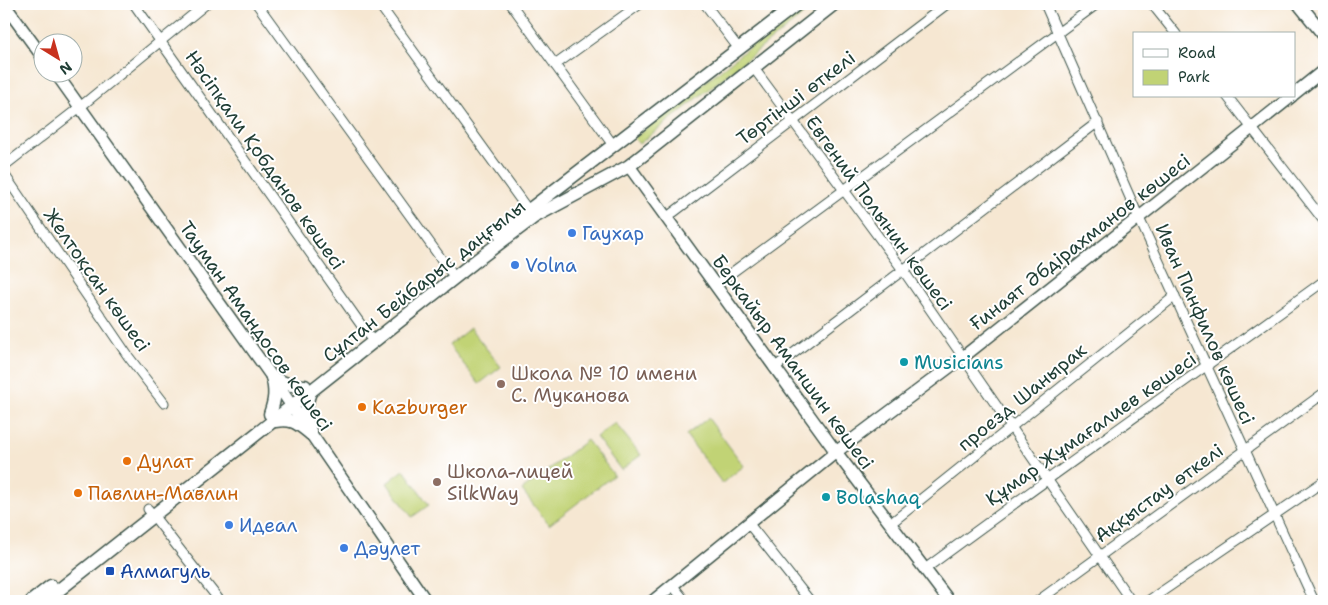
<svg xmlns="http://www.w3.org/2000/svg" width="1328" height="605" font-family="'Shantell Sans',sans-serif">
<rect width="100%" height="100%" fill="#fff"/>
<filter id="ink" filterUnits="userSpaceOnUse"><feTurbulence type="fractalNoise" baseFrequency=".02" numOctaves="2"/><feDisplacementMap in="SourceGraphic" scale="10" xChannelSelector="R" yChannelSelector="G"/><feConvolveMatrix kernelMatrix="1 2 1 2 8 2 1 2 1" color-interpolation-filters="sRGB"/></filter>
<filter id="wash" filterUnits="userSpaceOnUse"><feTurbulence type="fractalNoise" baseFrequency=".0096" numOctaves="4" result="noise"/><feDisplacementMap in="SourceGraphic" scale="20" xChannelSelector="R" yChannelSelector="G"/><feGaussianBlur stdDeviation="1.12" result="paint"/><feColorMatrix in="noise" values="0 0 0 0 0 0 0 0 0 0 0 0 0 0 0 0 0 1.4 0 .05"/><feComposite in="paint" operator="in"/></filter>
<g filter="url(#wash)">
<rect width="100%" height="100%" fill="#f6e7d2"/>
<g fill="#c1d375" stroke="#708854">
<polygon points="804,4 817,4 639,144 634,138"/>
<polygon points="470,328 501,367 479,384 449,345"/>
<polygon points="708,418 744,466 722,483 686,435"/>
<polygon points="615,423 641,455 621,470 596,437"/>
<polygon points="587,440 614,475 549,525 522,490"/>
<polygon points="404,470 429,505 412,517 387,483"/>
</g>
</g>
<g filter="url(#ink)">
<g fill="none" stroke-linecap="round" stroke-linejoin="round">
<g stroke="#3f564c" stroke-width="11">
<g id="street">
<polyline points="134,4 369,336"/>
<polyline points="257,4 450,271"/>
<polyline points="379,4 528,210"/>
<polyline points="511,4 613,145"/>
<polyline points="705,4 739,49"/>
<polyline points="1045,4 1139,218 1314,601"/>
<polyline points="1152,4 1176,34"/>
<polyline points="555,65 640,4"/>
<polyline points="753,67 903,270 1131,601"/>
<polyline points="1227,96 1324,221"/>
<polyline points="4,166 80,107 206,4"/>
<polyline points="4,174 128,356 164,403"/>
<polyline points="666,218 947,4"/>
<polyline points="715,285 1097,4"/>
<polyline points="774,368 1098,122"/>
<polyline points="148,509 220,601"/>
<polyline points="749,524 810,601"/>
<polyline points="890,524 1175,296"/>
<path d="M925,569C1057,471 1192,377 1324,281"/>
<polyline points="673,586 685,601"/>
<polyline points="1038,601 1324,393"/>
<polyline points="1148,601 1324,481"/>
</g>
</g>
<g stroke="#3f564c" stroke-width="14">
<g id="secondary">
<polyline points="4,4 42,56"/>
<polyline points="55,72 272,377 426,601"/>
<polyline points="1294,94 1324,70"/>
<polyline points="629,166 836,452 949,601"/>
<polyline points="653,601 836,452 963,357 1292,96"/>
</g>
</g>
<g stroke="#3f564c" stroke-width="15">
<g id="primary">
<polyline points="1299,4 1324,35"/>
<polyline points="499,233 797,4"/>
<path d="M272,377C284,384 292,386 305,386"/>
<path d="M310,392C304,408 306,418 311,434"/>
<path d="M270,414C275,400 276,391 272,377"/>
<path d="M275,421C293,418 297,423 311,434"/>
<polyline points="32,601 51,586"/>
<polyline points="45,601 473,263 534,217 629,166 834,4"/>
</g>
</g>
<use href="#street" stroke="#fff" stroke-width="9"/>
<use href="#secondary" stroke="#fff" stroke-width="11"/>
<use href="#primary" stroke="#fff" stroke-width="12"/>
</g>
</g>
<g fill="#3f7fe0" stroke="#fff" stroke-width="2">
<circle cx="572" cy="233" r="5"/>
<circle cx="515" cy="265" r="5"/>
<circle cx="229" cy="525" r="5"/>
<circle cx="344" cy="548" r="5"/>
</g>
<g fill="#0f9aa8" stroke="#fff" stroke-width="2">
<circle cx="904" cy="362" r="5"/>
<circle cx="826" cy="497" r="5"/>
</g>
<g fill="#8d6e63" stroke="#fff" stroke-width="2">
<circle cx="501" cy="384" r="5"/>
<circle cx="437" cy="482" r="5"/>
</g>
<g fill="#e8710a" stroke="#fff" stroke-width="2">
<circle cx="362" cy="407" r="5"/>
<circle cx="127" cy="461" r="5"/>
<circle cx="78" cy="493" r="5"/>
</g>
<rect fill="#1a4fb4" stroke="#fff" stroke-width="2" x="105" y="566" width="10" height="10" rx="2.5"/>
<g text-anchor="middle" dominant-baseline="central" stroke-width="4" stroke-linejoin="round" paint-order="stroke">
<g font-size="19" fill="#1f3d34" stroke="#fff">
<text transform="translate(796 98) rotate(-37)">Төртінші өткелі</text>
<text transform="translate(265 160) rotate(55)">Нәсіпқали Қобданов көшесі</text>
<text transform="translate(879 213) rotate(54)">Евгений Полынин көшесі</text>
<text transform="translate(1080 242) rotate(-38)">Ғинаят Әбдірахманов көшесі</text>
<text transform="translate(97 280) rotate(55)">Желтоқсан көшесі</text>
<text transform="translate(424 281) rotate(-38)">Сұлтан Бейбарыс даңғылы</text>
<text transform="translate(1205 324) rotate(66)">Иван Панфилов көшесі</text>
<text transform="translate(256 326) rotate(55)">Тауман Амандосов көшесі</text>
<text transform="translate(793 362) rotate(54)">Беркайыр Аманшин көшесі</text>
<text transform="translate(1022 397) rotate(-39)">проезд Шанырак</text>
<text transform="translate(1091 429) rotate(-35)">Құмар Жұмағалиев көшесі</text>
<text transform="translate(1159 493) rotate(-36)">Аққыстау өткелі</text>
</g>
<g font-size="19" fill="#366cbe" stroke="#fff" text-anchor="start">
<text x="582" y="233">Гаухар</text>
<text x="525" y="265">Volna</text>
<text x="239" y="525">Идеал</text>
<text x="354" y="548">Дәулет</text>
</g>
<g font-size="19" fill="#0d838f" stroke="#fff" text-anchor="start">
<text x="914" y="362">Musicians</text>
<text x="836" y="497">Bolashaq</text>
</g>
<g font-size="19" fill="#785e54" stroke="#fff" text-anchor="start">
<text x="511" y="373">Школа № 10 имени<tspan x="511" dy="22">С. Муканова</tspan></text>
<text x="447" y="471">Школа-лицей<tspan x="447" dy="22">SilkWay</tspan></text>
</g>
<g font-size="19" fill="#c56008" stroke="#fff" text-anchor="start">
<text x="372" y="407">Kazburger</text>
<text x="137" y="461">Дулат</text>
<text x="88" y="493">Павлин-Мавлин</text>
</g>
<g font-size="19" fill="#164399" stroke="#fff" text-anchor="start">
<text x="120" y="571">Алмагуль</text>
</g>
</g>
<rect width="1328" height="605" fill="none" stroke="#fff" stroke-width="20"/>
<rect x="1133" y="32" width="162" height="65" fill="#ffffff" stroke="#a5b1ae"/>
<rect x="1143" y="49" width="25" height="8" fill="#ffffff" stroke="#a5b1ae"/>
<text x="1178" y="58" font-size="15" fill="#1f3d34">Road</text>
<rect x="1143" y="70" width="25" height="15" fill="#c1d375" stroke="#a5b1ae"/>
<text x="1178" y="82" font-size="15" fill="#1f3d34">Park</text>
<g transform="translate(58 58) rotate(143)"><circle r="24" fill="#ffffff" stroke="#a5b1ae"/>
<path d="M0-4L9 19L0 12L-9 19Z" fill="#c8321e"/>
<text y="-8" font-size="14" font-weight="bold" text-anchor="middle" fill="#1f3d34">N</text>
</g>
</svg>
